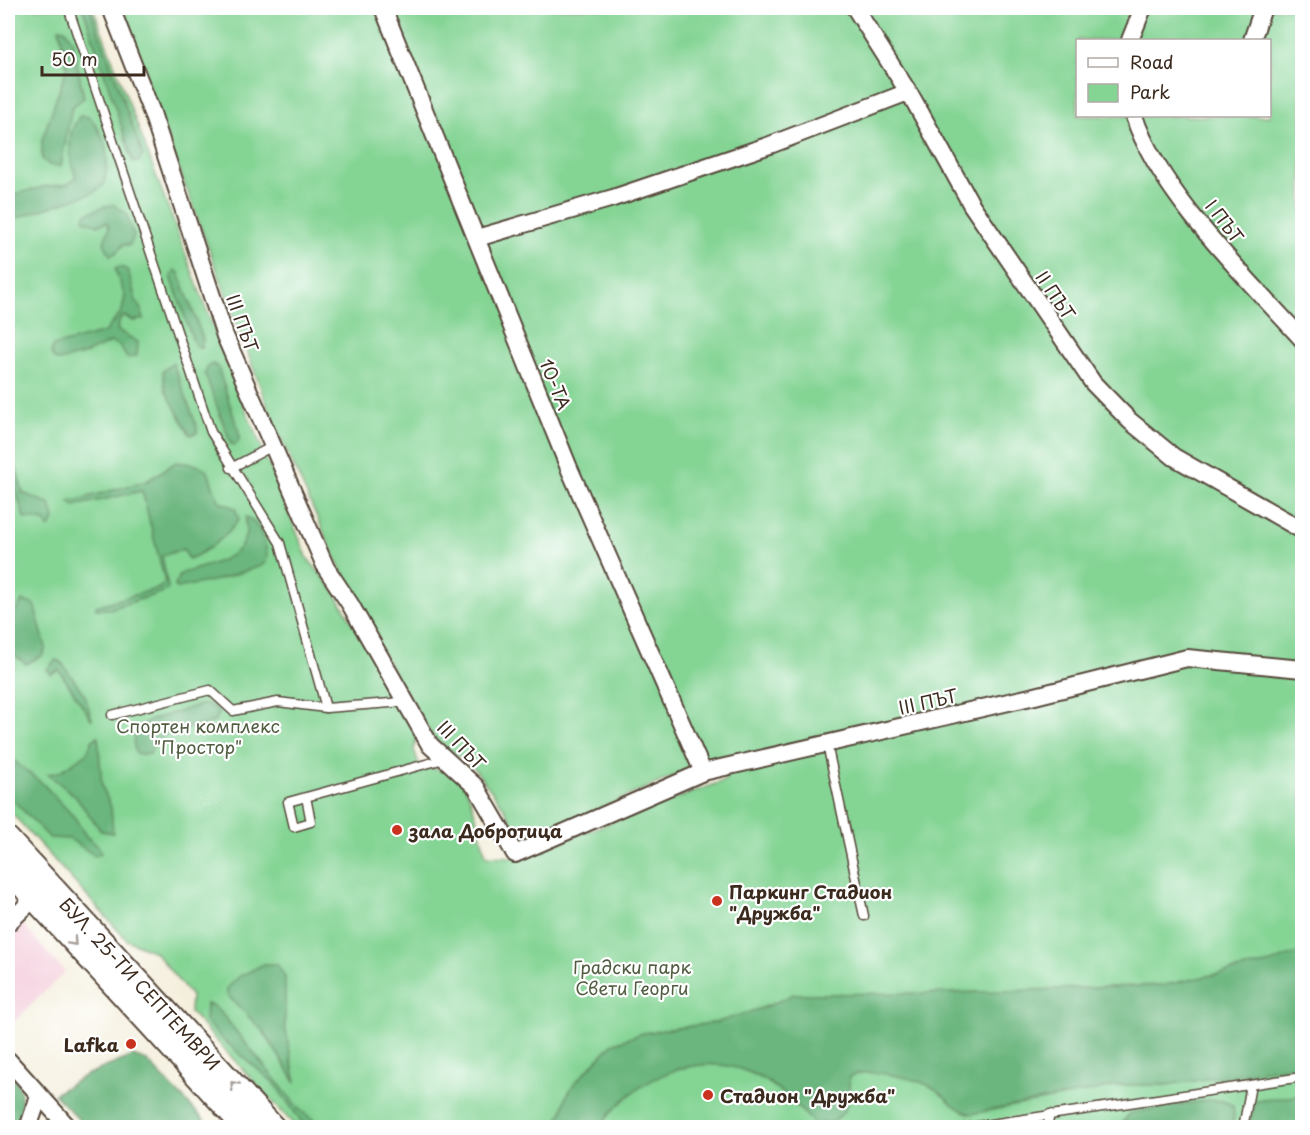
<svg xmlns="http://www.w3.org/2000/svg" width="1310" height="1135" font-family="'Playpen Sans',sans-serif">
<rect width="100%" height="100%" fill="#fff"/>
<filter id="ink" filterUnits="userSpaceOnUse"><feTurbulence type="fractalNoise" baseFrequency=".0167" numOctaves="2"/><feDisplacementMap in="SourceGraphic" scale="12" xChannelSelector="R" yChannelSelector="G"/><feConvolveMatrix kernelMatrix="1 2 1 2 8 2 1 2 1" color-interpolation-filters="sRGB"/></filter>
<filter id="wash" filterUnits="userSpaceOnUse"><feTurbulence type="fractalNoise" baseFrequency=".008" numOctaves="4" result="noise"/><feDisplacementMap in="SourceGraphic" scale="24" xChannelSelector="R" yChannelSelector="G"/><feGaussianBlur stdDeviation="1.35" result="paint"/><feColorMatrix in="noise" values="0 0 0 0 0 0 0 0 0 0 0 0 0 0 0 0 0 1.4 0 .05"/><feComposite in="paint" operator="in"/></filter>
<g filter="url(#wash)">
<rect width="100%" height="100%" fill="#f4efdd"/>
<polygon fill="#f4cfdd" points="22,924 65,972 8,1027 8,937"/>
<path fill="#84d494" stroke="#607f59" stroke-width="1.5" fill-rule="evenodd" d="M8,8H93L230,372L308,559L333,589L417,734L414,750L419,764C430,771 444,768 454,774C472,783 480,837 486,856L518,857L726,780L719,756L524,842L502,805L473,767L433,738L368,629L273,421L119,8H1302V1127H296L190,1012L191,996L155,952L127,940L8,809ZM1078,40H1270V116H1078Z"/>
<g fill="#6bb67e" stroke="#53704e" stroke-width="1.5">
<polygon points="83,8 90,8 143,155 138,162 133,162"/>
<polygon points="59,28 65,29 72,40 84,98 72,107 61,166 49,165 42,159 42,140 67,68"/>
<path d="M80,116L90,117C108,139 110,158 104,185L92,193L8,221V196L43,187L67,184L76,178C69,158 65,133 80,116Z"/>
<polygon points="114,205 126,213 134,236 130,245 123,245 116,253 110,255 104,243 109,228 107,222 99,225 84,220 85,214 105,206"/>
<polygon points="120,267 128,270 136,301 142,311 144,319 133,321 124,316 120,319 117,330 138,342 137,356 127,358 119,345 111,342 83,355 58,361 53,358 51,352 53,346 105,332 122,311 125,296 115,269"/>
<polygon points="175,270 179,273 203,339 201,348 194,344 171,276"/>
<polygon points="173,363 197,427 197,433 190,435 165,389 163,371"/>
<polygon points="213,364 218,367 239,433 239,441 235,445 231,444 205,374 208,366"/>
<polygon points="8,438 23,493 50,504 54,519 51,526 48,527 45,521 24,518 8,462"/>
<path d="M176,462C219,465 204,475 220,502L235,508L239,519C225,538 210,550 189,559L183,549L162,556L168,588L163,592L110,609H96V606L159,588L165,582L142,491L74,506L69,502L147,481Z"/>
<path d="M246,517C258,520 270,549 266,562L261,566L217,580L177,588L175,586L180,574C201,566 243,562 246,532C246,527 245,523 246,517Z"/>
<polygon points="22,601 34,604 46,648 42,656 26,664 8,650 8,618 13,615"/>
<polygon points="56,660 61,662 85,695 92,720 59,670 51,674 47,669"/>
<path d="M206,704L214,707L219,714L214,722C191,730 159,726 150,754H136C125,722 153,719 174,713C186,710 195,705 206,704Z"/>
<polygon points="98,736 102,786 111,807 113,833 101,831 75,796 48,774 59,772 86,754 92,741"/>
<polygon points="8,756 43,784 75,818 86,836 99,847 101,853 95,856 70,839 50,838 8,795"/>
<path d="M1302,951V1064L1299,1065L1166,1085H1122L971,1114C951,1108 947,1096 932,1087C914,1078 865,1066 849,1077C850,1099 850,1110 831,1124L822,1122L817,1127C800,1109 783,1090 761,1078C704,1045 634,1077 600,1127H552L562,1113L566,1097L574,1084L612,1044L643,1033L718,1022L768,1006L794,994L950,993L1164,985L1271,963Z"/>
<polygon points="264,964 277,964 285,977 285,1026 296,1083 263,1031 227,995 227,988 240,976"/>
<polygon points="206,1004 212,1005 222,1014 300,1110 324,1127 305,1127 274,1083 222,1039 205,1021"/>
<polygon points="133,1056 147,1061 211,1127 86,1127 54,1094 86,1075"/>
<path d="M8,1072C26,1087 22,1106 18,1127H8Z"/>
<polygon points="1302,1095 1302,1127 1248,1127 1256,1101"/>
<polygon points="1208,1100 1222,1101 1233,1105 1234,1117 1231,1127 1128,1128 1123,1122 1130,1113"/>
</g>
</g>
<g filter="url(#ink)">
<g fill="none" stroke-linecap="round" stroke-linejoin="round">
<g stroke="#57483b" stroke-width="11">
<g id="lane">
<polyline points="63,8 69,10 211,432 280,543 326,708"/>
<polyline points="231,468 273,446"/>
<polyline points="112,715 210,690 233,711 278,702 326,708 404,702"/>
<polyline points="827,744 864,916"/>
<polyline points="306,797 311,822 294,827 288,802 444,759"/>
<polyline points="964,1128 1302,1077"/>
<polyline points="1047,1128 1050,1114"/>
<polyline points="1243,1128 1251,1085"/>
</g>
</g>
<g stroke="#57483b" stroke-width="20">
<g id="street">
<polyline points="111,8 152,113 225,336 326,568 350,604 430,745 476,787 515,854 703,772 1035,696 1187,658 1302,669"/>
<polyline points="383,8 569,468 703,772"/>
<polyline points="855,8 914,101 971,204 1093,383 1130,421 1174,457 1302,530"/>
<polyline points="1130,40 1143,8"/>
<polyline points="1252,40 1263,8"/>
<path d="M1134,116C1159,193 1247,278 1302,339"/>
<polyline points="477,238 613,198 770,145 908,92"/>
<polyline points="8,923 42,891"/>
<polyline points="8,1060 69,1128"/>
<polyline points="28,1128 39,1096"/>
</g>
</g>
<g stroke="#57483b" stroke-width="26">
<g id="secondary">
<path id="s1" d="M8,839L274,1128"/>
<polyline points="8,870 245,1128"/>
</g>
</g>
<use href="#lane" stroke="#fff" stroke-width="8"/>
<use href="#street" stroke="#fff" stroke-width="16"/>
<use href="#secondary" stroke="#fff" stroke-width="22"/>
</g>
<defs><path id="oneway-chevron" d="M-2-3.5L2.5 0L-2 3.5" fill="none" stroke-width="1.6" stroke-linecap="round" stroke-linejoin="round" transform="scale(1.5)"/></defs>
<g stroke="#a79f9a">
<use href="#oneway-chevron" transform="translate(73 942) rotate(47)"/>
<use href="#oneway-chevron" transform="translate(234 1085) rotate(-133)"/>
</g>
</g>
<g fill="#c8321e" stroke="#fff" stroke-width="2">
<circle cx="397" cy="830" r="6"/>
<circle cx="717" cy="901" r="6"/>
<circle cx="131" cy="1044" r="6"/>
<circle cx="708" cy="1095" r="6"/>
</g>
<g text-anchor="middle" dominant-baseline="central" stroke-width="4.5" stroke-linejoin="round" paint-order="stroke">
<g font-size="18" fill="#3b2a1e" stroke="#fff">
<text transform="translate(1225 221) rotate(52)">І ПЪТ</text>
<text transform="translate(1056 295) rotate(56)">ІІ ПЪТ</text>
<text transform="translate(243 323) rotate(70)">ІІІ ПЪТ</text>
<text transform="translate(556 384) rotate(68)">10-ТА</text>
<text transform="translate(928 701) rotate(-13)">ІІІ ПЪТ</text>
<text transform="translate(462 745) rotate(46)">ІІІ ПЪТ</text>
<text stroke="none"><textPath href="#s1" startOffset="196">БУЛ. 25-ТИ СЕПТЕМВРИ</textPath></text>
</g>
<g font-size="18" fill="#515d41" stroke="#fff">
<text x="198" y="725">Спортен комплекс<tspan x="198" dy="21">"Простор"</tspan></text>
<text x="632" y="966">Градски парк<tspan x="632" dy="21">Свети Георги</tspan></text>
</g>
<g font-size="18" font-weight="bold" fill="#3b2a1e" stroke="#fff" text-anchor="start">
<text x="409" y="830">зала Добротица</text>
<text x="729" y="891">Паркинг Стадион<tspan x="729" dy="21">"Дружба"</tspan></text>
<text x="119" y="1044" text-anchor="end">Lafka</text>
<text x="720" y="1095">Стадион "Дружба"</text>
</g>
</g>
<rect width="1310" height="1135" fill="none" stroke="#fff" stroke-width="30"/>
<rect x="1076" y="39" width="195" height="78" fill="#ffffff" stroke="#b1aaa5" stroke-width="1.5"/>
<rect x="1088" y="58" width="30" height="9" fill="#ffffff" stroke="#b1aaa5" stroke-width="1.5"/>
<text x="1130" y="69" font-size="18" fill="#3b2a1e">Road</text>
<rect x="1088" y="84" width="30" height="18" fill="#84d494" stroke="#b1aaa5" stroke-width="1.5"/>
<text x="1130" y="99" font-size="18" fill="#3b2a1e">Park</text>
<path d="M42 66v9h102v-9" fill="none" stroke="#3b2a1e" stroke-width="3"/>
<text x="51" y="66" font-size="18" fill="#3b2a1e" stroke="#ffffff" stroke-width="4.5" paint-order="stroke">50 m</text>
</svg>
